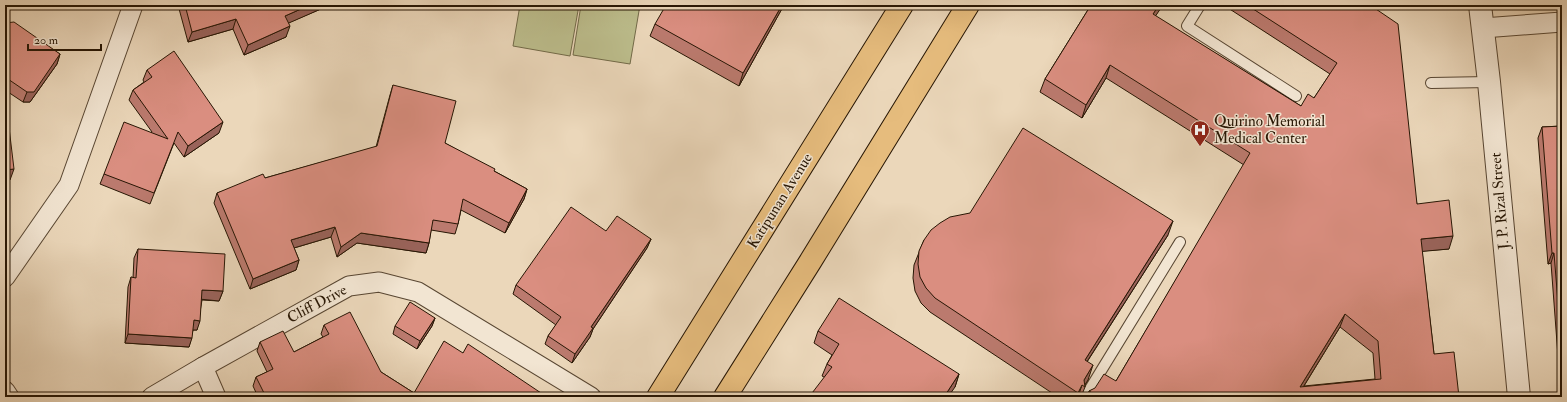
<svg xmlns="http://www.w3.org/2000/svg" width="1567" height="402" font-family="'IM FELL Double Pica',serif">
<rect width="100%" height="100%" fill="#ebd7ba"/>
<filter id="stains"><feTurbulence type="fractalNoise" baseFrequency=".005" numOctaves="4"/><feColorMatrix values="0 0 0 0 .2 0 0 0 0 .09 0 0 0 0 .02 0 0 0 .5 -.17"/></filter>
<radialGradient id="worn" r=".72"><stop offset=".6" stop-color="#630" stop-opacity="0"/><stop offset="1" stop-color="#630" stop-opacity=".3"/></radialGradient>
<g fill="#bcbd8c" stroke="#726a48">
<polygon points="520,5 579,5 570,56 513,46"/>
<polygon points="581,5 640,5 630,64 573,55"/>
</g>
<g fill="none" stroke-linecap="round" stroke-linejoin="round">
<g stroke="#584632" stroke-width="12">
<g id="service">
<polyline points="1200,5 1187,26 1296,96"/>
<polyline points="1431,83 1489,82"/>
<polyline points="1085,397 1180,242"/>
</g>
</g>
<g stroke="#584632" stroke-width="21">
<g id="minor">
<polyline points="1483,28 1562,22"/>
<polyline points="5,277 69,185 133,5"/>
<polyline points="203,367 216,397"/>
<polyline points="5,391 9,397"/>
<polyline points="152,397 203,367 349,286 379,282 418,292 591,397"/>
</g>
</g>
<g stroke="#584632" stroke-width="24">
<polyline id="tertiary" points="1480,5 1489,82 1519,397"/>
</g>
<g stroke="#271604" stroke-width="24">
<g id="primary">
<polyline points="658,397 902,5"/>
<polyline points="725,397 810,262 968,5"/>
</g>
</g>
<use href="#service" stroke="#f2e5d2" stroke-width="10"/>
<use href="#minor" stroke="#f2e5d2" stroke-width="19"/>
<use href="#tertiary" stroke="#f2e5d2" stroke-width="22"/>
<use href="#primary" stroke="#e6bc7d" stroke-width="22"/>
</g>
<g fill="#bb7a6e" stroke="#271604" fill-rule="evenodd">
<polygon points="178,5 330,5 288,23 286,37 244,55 233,29 188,42"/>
<polygon points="784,5 739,86 650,36 655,24"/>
<path d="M1091,5H1163L1155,16L1301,106L1314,98L1330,74L1225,6V5H1370L1417,204L1449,249L1422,251L1434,354L1459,397H1086L1089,391L1116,381L1244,165L1106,78L1082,118L1040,92L1045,79ZM1340,327L1373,353L1375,379L1304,386Z"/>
<polygon points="5,23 60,54 57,64 30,102 23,102 5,90"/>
<polygon points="147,70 219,133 184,157 174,143 150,204 100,184 104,174 152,132 129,100 133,90 144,82 143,80"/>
<polygon points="393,85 445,143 494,171 527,189 524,199 505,233 461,210 458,224 455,234 431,230 429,243 426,253 357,243 337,257 331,237 294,248 299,260 296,270 250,289 214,203 217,193 265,178 376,147 390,95"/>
<polygon points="1562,126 1562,397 1560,397 1559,386 1560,383 1551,263 1548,264 1538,138 1542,127"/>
<polygon points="606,231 651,239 647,248 593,329 590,337 572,363 545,344 548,336 556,325 513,294 516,285"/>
<polygon points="1168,235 1087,362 1088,380 1085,385 1085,387 1081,397 1058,397 930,312 921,303 915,291 913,278 914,265 924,240"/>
<polygon points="138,249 223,291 219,301 202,300 197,330 193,330 189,347 125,343 128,287 131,277 133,278 134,258"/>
<polygon points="435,318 432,326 417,349 393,334 395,326"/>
<polygon points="324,325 381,372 414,393 463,353 547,397 258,397 253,386 256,377 267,372 257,351 260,342 294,352 323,337 321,334"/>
<polygon points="818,331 959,374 955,387 824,377 822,376 827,364 832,355 814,343"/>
</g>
<g fill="#99635a" stroke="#271604">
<polygon points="310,5 330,5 282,26 285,16"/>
<polygon points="782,5 784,5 739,86 743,73"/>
<polygon points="1159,5 1163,5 1148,27 1153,14"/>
<polygon points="236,19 233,29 188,42 192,32"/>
<polygon points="290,26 286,37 244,55 248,45"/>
<polygon points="60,54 57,64 30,102 23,102 27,92"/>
<polygon points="1110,65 1106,78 1082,118 1086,105"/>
<polygon points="223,122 219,133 184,157 188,146"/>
<polygon points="14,169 10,180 5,181 5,170"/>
<polygon points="527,189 524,199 505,233 509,223"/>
<polygon points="1173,221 1168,235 1079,374 1085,360"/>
<polygon points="335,227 331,237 287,250 291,240"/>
<polygon points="361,233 429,243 426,253 357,243 337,257 341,247"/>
<polygon points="1453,236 1449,249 1416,252 1421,239"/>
<polygon points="651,239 647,248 593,329 590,337 572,363 575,354 591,327"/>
<polygon points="1552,253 1554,253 1551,263 1548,264"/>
<polygon points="299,260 296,270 250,289 253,279"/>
<polygon points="202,290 223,291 219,301 199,299"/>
<polygon points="1345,314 1340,327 1297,397 1300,387"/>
<polygon points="435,318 432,326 417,349 420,341"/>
<polygon points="194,320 200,321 197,330 190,330"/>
<polygon points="128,334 192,338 189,347 125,343"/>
<polygon points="1093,365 1088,380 1084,386 1084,380"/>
<polygon points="959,374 955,387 948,397 944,397"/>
<polygon points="1082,385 1078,397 1076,397"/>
</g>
<g fill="#da8e80" stroke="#271604" fill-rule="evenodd">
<polygon points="185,5 310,5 285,16 290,26 248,45 236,19 192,32"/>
<polygon points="666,5 782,5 743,73 655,24"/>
<path d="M1091,5H1159L1153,14L1301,106L1308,94L1314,98L1337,63L1247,5H1370L1398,24L1417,204L1449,200L1453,236L1421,239L1434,354L1454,352L1459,397H1099L1089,391L1095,388L1104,374L1116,381L1250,153L1110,65L1086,105L1045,79ZM1345,314L1378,341L1381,379L1300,387Z"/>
<polygon points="14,22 60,54 34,92 27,92 5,77 5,23"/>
<polygon points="174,51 223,122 188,146 178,132 154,193 104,174 124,122 168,139 133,90 152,77 147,70"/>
<polygon points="393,85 456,101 445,143 495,169 494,171 527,189 509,223 463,199 458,224 433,220 429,243 361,233 341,247 335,227 291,240 299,260 253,279 217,193 263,174 265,178 377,146"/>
<polygon points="5,111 7,111 14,169 5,170"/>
<polygon points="1562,126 1562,353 1554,253 1552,253 1542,127"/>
<polygon points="1023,128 1173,221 1085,360 1093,365 1084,380 1085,387 1082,385 1078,393 935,298 926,288 920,277 918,264 919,251 924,240 931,230 940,223 950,217 970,213"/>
<polygon points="571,207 606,231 617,216 651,239 591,327 593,328 575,354 548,336 561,317 516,285"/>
<polygon points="138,249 225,254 223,291 202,290 200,321 194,320 192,338 128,334 131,277 136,278"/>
<polygon points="839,298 959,374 944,397 809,397 832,367 827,364 839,344 818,331"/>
<polygon points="410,302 435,318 420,341 395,326"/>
<polygon points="350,312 381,372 414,393 444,341 463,353 468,344 547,397 266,397 256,377 273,369 260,342 283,331 294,352 329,334 324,325"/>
</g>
<defs>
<g id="hospital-pin" transform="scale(1)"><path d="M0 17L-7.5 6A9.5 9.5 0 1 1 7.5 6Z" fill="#8f2418" stroke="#f2e5d2"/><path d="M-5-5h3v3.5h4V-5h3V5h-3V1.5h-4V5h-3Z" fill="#fff"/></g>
</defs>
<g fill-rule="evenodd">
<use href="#hospital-pin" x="1200" y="130"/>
</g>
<g text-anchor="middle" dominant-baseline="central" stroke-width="3" stroke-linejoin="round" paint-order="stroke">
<g font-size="15" fill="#271604" stroke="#f2e5d2" text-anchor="start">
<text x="1214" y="121">Quirino Memorial<tspan x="1214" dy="17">Medical Center</tspan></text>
</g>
<g font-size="15" fill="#271604" stroke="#f2e5d2">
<text transform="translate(780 201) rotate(-58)">Katipunan Avenue</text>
<text transform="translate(1500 201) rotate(-95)">J. P. Rizal Street</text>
<text transform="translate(317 304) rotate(-28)">Cliff Drive</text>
</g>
</g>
<rect width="1567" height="402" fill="none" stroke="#ebd7ba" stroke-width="20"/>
<rect x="6" y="6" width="1555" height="390" fill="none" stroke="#271604" stroke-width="2"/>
<rect x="10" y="10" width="1547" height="382" fill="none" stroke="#271604"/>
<path d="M28 44v6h73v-6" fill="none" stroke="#271604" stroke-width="2"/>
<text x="34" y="44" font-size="12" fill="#271604" stroke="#f2e5d2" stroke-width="3" paint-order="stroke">20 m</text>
<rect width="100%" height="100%" filter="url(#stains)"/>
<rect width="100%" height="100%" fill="url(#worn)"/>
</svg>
